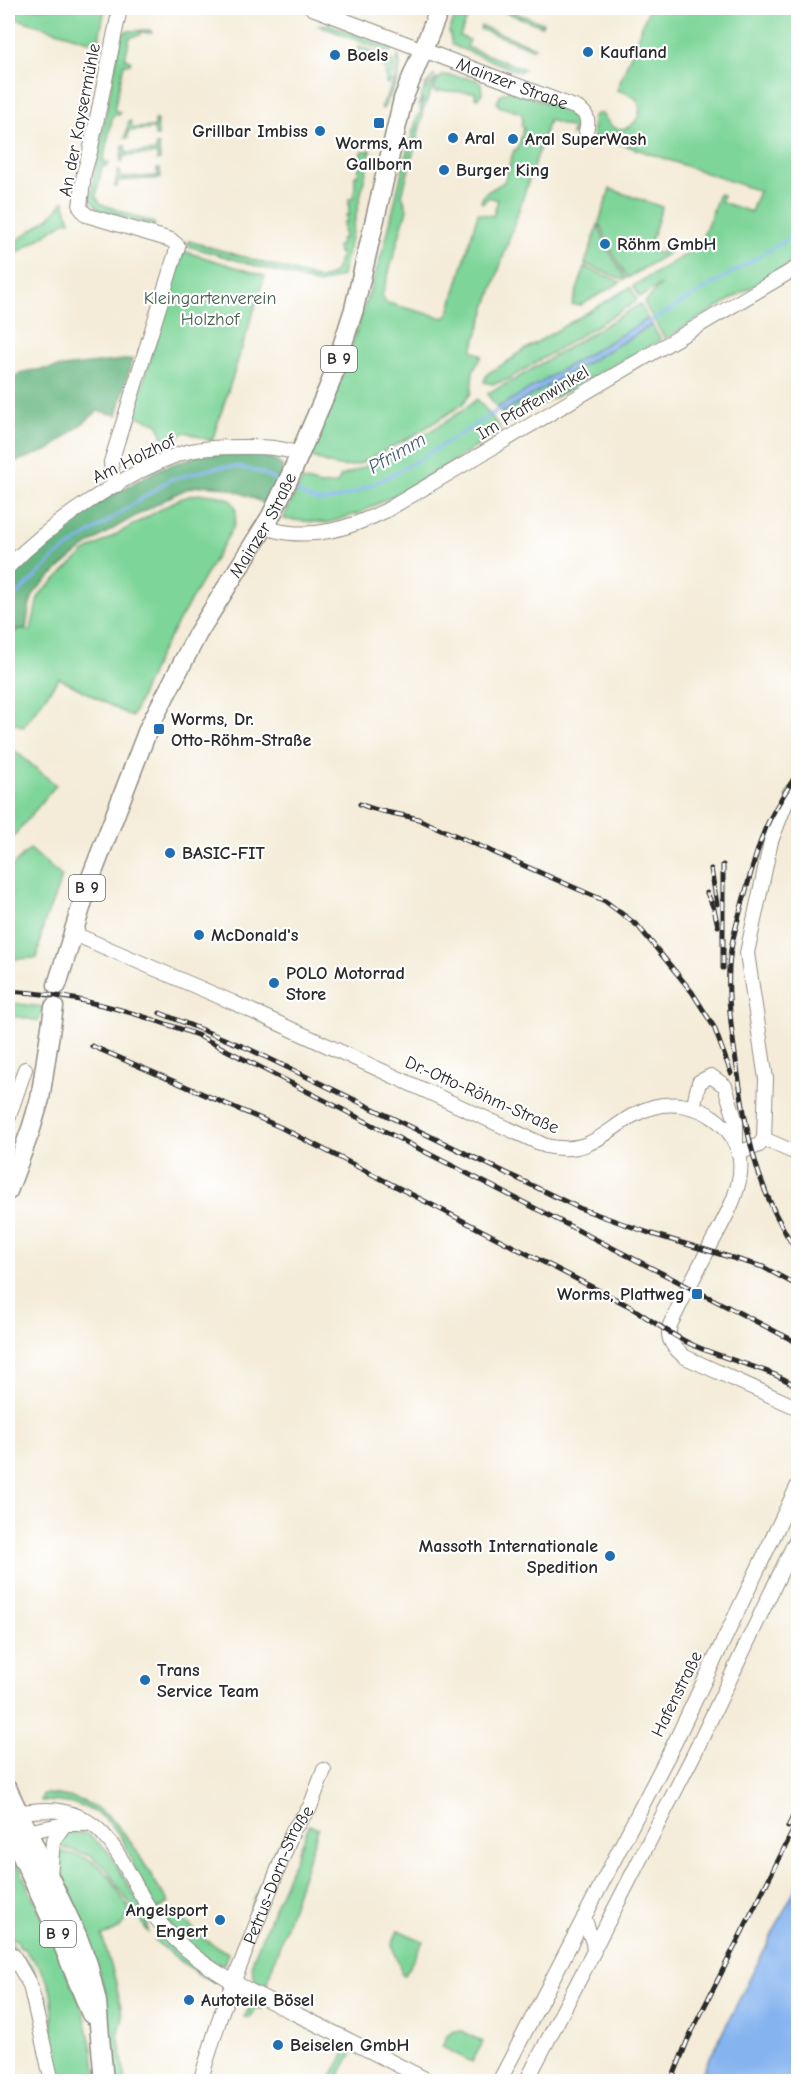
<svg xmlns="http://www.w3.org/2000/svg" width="806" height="2089" font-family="'Comic Neue',sans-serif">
<rect width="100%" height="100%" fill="#fff"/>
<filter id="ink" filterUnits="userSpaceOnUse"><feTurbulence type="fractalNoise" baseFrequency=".0167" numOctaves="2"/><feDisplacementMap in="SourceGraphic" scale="12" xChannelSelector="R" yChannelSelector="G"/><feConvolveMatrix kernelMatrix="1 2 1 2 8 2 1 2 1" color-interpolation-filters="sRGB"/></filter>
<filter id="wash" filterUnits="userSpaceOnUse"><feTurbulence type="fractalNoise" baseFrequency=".008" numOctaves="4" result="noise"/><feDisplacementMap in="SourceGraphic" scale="24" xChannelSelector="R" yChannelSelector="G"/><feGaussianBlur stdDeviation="1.35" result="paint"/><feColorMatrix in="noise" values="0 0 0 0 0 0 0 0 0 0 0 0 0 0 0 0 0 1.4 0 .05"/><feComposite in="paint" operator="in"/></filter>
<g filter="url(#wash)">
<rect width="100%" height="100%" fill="#f4ecd8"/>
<g fill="#7ed599" stroke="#548062" stroke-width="1.5">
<polygon points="8,8 105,8 98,44 8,16"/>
<polygon points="459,8 471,8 460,36 469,40 467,47 524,69 519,72 452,45 449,31"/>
<polygon points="493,8 502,8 543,23 542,26"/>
<path d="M649,8H798V259L665,339L644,303L661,285L640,297L633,286L702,245L701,242L719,194L723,195L721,202L751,212L759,191L598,136L595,143C590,135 595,127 593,117L597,114H602C606,119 609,125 615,128C632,134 648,111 635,98C630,94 623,92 617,90Z"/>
<polygon points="329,24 388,47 393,50 389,53 318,25"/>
<polygon points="481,26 535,47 533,49 480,29"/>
<polygon points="150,30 152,33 140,32 140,35 130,37 125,59 131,61 130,64 124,64 114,110 120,112 119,115 113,115 103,161 109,163 108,166 102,166 96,197 101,204 154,223 155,227 98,209 90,197 121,36 128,31"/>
<polygon points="359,46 392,60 394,66 389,84 386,83 385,66 382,66 381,59 359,60"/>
<path d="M398,55C405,74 391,92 383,109L381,108L395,79Z"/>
<polygon points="435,74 425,88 426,90 437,77 422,112 420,109 423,98 418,106 425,85"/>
<path d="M444,75L469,78L477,80L481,84L482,93L478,98L475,97V92L438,91L437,93L434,91C435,84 437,78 444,75Z"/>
<path d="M510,90L575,113L581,117L582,127L578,132L571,135L573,128L549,120L472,350L482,356L473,371L471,393L462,405L411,437L359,464C341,470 326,464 310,455L339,384L385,244L406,155L418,115L420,113L423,115L402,195L407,209L382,296L387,303L444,318L449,313L478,213L493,216L498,200L489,197L483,203L481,202L484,194L504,182L514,150H517L524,128L521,126L523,119L521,113L499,106L497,103L501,94Z"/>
<polygon points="155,120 157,120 158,136 155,136 154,129 128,131 128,138 125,138 129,121 131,121 132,128 155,127"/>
<polygon points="156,145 159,145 160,160 157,161 157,154 123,156 123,162 120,162 123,146 125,146 126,153 156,151"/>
<path d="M371,150L342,276L319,284L188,246L189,241L319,279C336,277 338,268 341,253H338L337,246L341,245L340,239L344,238L343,222H347L346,215H349V199L353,198L355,187V175H358L361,152Z"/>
<polygon points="157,169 160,169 161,178 117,181 117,187 115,187 118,171 120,171 121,178 158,176"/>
<polygon points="610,189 662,207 648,250 661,254 663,248 668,250 669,253 628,278 611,250 599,222"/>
<polygon points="64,201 70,221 66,221 8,259 8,247 50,217"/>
<polygon points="598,225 609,251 626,279 624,280 585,264"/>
<polygon points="183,251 265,276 212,441 185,432 174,440 163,437 157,423 133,415"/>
<polygon points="585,267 621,282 581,305 572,305"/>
<polygon points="630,287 637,299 634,303 507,380 493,384 484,382 487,374 515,357 514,356"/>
<polygon points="640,304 648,319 497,408 488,395 488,393 514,380"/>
<polygon points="652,325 661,340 508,422 501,413"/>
<path d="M477,399L499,426L500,432L498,434L410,487L360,513L327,523L283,519L302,480L321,485L337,484L341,476C361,470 378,460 397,450C424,435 453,419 477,399Z"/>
<path d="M203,494C228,496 241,498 234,526L159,655L132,717L59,678L23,727L8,720V638L18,629L31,630L38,598L42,592L85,552L177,500L192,495Z"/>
<polygon points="8,745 56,785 8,843"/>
<polygon points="30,849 62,877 43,926 37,958 8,959 8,870"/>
<polygon points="8,1003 11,1003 44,1007 38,1021 20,1017 8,1016"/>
<path d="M43,1794C120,1796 131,1849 169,1903L159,1909L155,1908C148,1895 140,1881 134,1868C130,1861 130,1853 126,1846C109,1811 77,1800 41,1801Z"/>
<path d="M309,1825L318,1829L265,1989C253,1982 251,1972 253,1959Z"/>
<polygon points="74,1832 87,1834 108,1851 148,1918 148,1932 106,1868 91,1856 57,1846 63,1836"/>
<polygon points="276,1847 279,1848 253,1911 250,1910"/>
<path d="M56,1850C67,1854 78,1854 88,1859C109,1868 119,1894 130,1911C123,1927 118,1931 102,1936L115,1979L123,2018L118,2035L126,2081H113L105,1991L85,1929L57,1864Z"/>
<path d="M18,1864L83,2008L99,2081H60C39,2034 73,1995 27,1953L26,1950L19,1947L18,1941L12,1938L11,1942L15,1948L14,1954L8,1948V1869Z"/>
<path d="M174,1910L205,1940L228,1953L224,1964C201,1963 181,1935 165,1920V1916Z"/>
<polygon points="398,1930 423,1941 405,1975 402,1974 392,1945"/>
<polygon points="161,1933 218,1978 215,1983 195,1972 159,1944 155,1940"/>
<polygon points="21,1956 33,1967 38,1984 46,1996 51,2026 50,2034 46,2039 29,1967 18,1958"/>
<polygon points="244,1997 263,2005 262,2009 257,2007 250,2018 244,2017 253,2002 242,1998"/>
<polygon points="455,2031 462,2031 483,2042 472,2062 442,2047 447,2036"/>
<polygon points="348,2048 353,2051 336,2081 329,2081"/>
</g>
<g fill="#66b681" stroke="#487056" stroke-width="1.5">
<polygon points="132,359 117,415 98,411 49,450 8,464 8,383 17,375 28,371"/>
<path d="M249,453L273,459L282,466L283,473L268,502L264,503C242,493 217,481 193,487C178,491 165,500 152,507C112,529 82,545 50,577C43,583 35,590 32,598C28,607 28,620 26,629H18L8,638V577L40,543L86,510L159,469L199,455Z"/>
</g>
<g fill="#84b3ef" stroke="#586f8d" stroke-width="1.5">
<polygon points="648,319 652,325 501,413 497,408"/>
<polygon points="798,1883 798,2081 698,2081"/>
</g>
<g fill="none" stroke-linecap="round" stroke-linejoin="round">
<g stroke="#84b3ef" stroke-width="3">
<polyline points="648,323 798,233"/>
<path d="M290,488C299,492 310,501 319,501C356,505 467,429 502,408"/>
<polyline points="8,604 56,556 171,479 219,467 240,467 262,473 279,482"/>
</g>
</g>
</g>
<g filter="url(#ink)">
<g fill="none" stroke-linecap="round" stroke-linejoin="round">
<g stroke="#908c82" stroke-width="16">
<g id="minor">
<path id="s1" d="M312,8L577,108C587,113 589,121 586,131"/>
<polyline points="117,485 112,475 111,462 178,246 171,240 86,215 80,207 84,173 90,152 120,8"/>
<path d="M274,530C313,540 350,528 385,511L798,267"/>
<path d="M8,567C50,524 117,478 174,456C197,447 222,447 246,447C265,447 282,447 300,455"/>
<path d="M72,933L232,1002L546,1146C599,1158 610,1119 653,1107C672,1101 698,1106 714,1118C727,1127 738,1142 740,1159C744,1191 721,1224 707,1252C694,1276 682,1300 670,1325C666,1340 674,1348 685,1357L798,1408"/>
<polyline points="693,1108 699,1082 711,1076 725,1086 736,1122 736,1144"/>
<polyline points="8,1119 25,1069"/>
<polyline points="764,1139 766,1079 747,953 771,841 790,792"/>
<polyline points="739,1153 759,1145 764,1139 798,1154"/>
<path d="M19,1812C34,1811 50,1808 65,1812C112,1822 126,1873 149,1908C159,1924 172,1937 186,1949C218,1977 258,1995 296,2014C341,2036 386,2059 431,2082"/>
<polyline points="26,1832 65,1824 86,1824"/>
<polyline points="50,1876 53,1841 65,1824"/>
<polyline points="595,1947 695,1752 798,1536"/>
<polyline points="13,1955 30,1985 52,2082"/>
<path id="s2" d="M200,2082L222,2011L288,1844L293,1830L310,1807L324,1770"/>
<polyline points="499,2082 675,1742 798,1485"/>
<polyline points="526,2082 594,1951 593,1943 584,1917"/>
</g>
</g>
<g stroke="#908c82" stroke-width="21">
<g id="major">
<path id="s3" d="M57,985L88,885L149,727L198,633L271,516L291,474L330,384L354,309L403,99L440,8"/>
<polyline points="8,1191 31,1129 40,1099 54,1007"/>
<polyline points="8,1790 77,1935 88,1964 97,2002 104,2082"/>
<polyline points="8,1827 61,1940 91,2014"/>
</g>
</g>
<use href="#minor" stroke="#fff" stroke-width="14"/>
<use href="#major" stroke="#fff" stroke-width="18"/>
<g stroke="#2b2b2b" stroke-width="5">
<g id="rail">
<path d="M798,772C787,790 775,807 766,827C756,851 750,877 743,901C737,923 730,945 729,968C727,1007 734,1048 740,1087C749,1150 762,1199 798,1253"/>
<path d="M360,804C379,813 399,813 418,819L605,901L638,926L692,992L714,1027L731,1073"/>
<polyline points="723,865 723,968"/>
<polyline points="711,869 717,904"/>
<polyline points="707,893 714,909 718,926"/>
<path d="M8,991C74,994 135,1012 197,1035L798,1343"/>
<polyline points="160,1013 247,1048 579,1208 652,1234 763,1267 798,1286"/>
<path d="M92,1046L280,1127L631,1307C652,1321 672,1336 695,1346C729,1361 766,1367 798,1387"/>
<polyline points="788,1827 798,1806"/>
<polyline points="671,2082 688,2039 798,1821"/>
</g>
</g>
<use href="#rail" stroke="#fff" stroke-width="3" stroke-dasharray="9" stroke-linecap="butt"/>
</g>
</g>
<g fill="#1f6fb2" stroke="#fff" stroke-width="2">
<circle cx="588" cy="52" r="6"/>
<circle cx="335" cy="55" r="6"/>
<rect x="373" y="117" width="12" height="12" rx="3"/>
<circle cx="320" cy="131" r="6"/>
<circle cx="453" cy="138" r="6"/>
<circle cx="513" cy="139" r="6"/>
<circle cx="444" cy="170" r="6"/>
<circle cx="605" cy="244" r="6"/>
<rect x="153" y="723" width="12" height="12" rx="3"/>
<circle cx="170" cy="853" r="6"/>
<circle cx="199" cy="935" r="6"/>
<circle cx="274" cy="983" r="6"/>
<rect x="691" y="1288" width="12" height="12" rx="3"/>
<circle cx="610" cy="1556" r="6"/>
<circle cx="145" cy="1680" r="6"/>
<circle cx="220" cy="1920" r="6"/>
<circle cx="189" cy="2000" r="6"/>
<circle cx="278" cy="2045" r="6"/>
</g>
<g text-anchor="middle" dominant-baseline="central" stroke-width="4.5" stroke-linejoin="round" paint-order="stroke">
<g fill="#fff" stroke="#6b6b6b" stroke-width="1.5">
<rect x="321" y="346" width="36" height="26" rx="4.5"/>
<rect x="69" y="875" width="36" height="26" rx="4.5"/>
<rect x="40" y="1921" width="36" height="26" rx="4.5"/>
</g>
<g font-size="16" font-weight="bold" fill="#2b2b2b">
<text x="339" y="359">B 9</text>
<text x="87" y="888">B 9</text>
<text x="58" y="1934">B 9</text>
</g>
<g font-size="18" font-weight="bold" fill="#2b2b2b" stroke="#fff" text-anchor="start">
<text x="600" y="52">Kaufland</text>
<text x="347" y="55">Boels</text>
<text x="308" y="131" text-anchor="end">Grillbar Imbiss</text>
<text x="465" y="138">Aral</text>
<text x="525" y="139">Aral SuperWash</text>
<text x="379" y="143" text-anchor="middle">Worms, Am<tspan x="379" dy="21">Gallborn</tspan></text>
<text x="456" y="170">Burger King</text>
<text x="617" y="244">Röhm GmbH</text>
<text x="171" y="719">Worms, Dr.<tspan x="171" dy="21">Otto-Röhm-Straße</tspan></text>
<text x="182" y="853">BASIC-FIT</text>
<text x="211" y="935">McDonald's</text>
<text x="286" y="973">POLO Motorrad<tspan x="286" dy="21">Store</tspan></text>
<text x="685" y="1294" text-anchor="end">Worms, Plattweg</text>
<text x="598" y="1546" text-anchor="end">Massoth Internationale<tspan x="598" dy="21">Spedition</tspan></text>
<text x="157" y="1670">Trans<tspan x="157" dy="21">Service Team</tspan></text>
<text x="208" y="1910" text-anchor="end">Angelsport<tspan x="208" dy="21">Engert</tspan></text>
<text x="201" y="2000">Autoteile Bösel</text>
<text x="290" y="2045">Beiselen GmbH</text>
</g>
<g font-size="18" fill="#2b2b2b" stroke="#fff">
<text stroke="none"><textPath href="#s1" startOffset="214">Mainzer Straße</textPath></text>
<text transform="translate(80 120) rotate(-79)">An der Kaysermühle</text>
<text transform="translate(533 403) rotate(-31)">Im Pfaffenwinkel</text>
<text transform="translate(134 459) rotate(-26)">Am Holzhof</text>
<text stroke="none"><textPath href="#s3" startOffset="506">Mainzer Straße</textPath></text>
<text transform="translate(482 1095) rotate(24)">Dr.-Otto-Röhm-Straße</text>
<text transform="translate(677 1694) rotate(-64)">Hafenstraße</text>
<text stroke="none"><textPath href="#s2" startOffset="222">Petrus-Dorn-Straße</textPath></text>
</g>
<g font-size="18" fill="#445e4c" stroke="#fff">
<text x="210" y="298">Kleingartenverein<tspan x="210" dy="21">Holzhof</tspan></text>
</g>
<g font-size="20" font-style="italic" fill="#4a5b70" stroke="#fff">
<text transform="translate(397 453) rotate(-30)">Pfrimm</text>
</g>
</g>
<rect width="806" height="2089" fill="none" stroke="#fff" stroke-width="30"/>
</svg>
